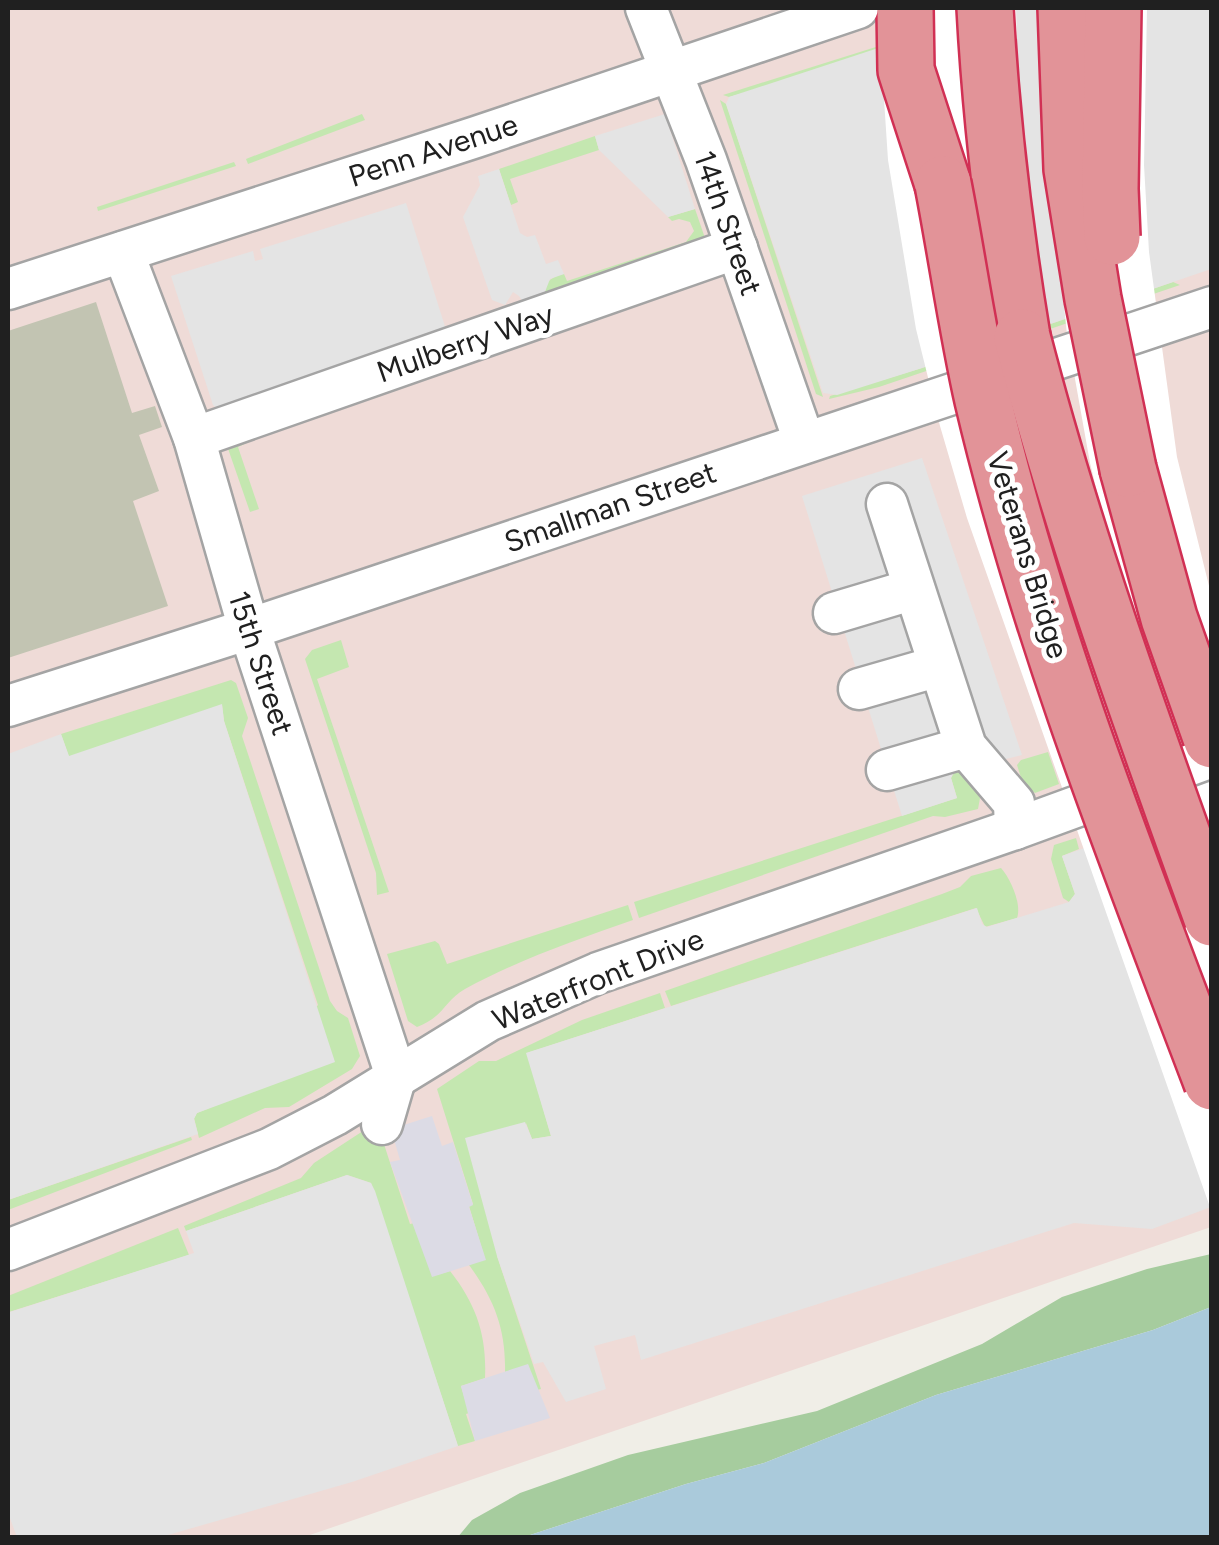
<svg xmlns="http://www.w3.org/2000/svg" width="1219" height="1545" font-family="Figtree,sans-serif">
<rect width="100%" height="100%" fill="#f0eee7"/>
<polygon fill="#efdbd7" points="8,8 1211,8 1211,1227 304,1537 8,1538"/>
<polygon fill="#c2c4b2" points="96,302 132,413 155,406 162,427 139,435 159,491 133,501 168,606 8,658 8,331"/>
<g fill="#c4e7b0">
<polygon points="1000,8 761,88 729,97 723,95"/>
<polygon points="720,100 726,104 823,397 816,394 813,385"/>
<polygon points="362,114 365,120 248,164 246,159"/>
<polygon points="595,136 599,150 510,179 518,202 511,205 499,169"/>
<polygon points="234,162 236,166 98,211 97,207"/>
<path d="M695,209L706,241L543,297C545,282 550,277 564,274L567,281L686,242L694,231L690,222L679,219L672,221L668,217Z"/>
<polygon points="1173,282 1180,285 879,387 829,399 830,396 922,368"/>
<polygon points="246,434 249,442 238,447 259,509 250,512 225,440"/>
<polygon points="341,640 349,667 317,679 389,892 377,895 376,873 305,659 312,650"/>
<polygon points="231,680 236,683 248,718 242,736 330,1001 337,1011 348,1018 360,1056 352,1069 289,1107 265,1108 199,1138 194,1118 197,1113 234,1098 318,1005 224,721 222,705 69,757 61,734"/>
<polygon points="1048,752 1059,784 1035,793 1023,784 1017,765 1021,760"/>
<polygon points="964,768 972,771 980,798 978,809 945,817 933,816 639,918 634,902 957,798 951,778 955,771"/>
<polygon points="1076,838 1079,849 1062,856 1075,894 1069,902 1063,898 1051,859 1054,845"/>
<path d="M1001,868C1011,879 1022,905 1017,918L985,927L976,908L671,1006L665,991L942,894L960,887L971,876Z"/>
<path d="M628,905L633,920C576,940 518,960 465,989C445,1000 444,1017 417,1027L408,1021L387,954L435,941L439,944L447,964Z"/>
<path d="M660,993L665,1008L527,1053L551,1136L532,1139L526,1123L497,1256L541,1389L537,1390L528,1365L505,1372C506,1329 494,1299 469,1265L485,1259L469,1206L473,1204L437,1089L479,1061H496L582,1020Z"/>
<path d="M366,1129L381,1135L410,1224L415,1223L433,1276L450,1271C476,1304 487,1335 485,1378L461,1386L469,1413L466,1414L475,1441L458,1446L371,1183L347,1175L186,1231L184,1226L301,1178L314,1163Z"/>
<polygon points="191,1137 192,1140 8,1210 8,1200"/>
<polygon points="178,1228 189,1255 9,1312 8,1296"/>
</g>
<polygon fill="#a6cc9e" points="1211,1254 1211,1307 1153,1330 936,1395 764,1463 686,1484 524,1537 457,1538 472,1520 520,1493 628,1455 817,1411 982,1344 1062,1297 1147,1269"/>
<g fill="#e4e4e4">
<polygon points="1000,8 1211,8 1211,269 922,368 837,395 823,393 726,104 729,97"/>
<polygon points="665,114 695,209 668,217 599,150 595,136"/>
<polygon points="499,169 520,233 527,237 535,235 546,264 558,260 564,274 550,279 543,297 527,309 519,296 513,292 505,305 492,300 463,217 480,185 478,176"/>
<polygon points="406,203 448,336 219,410 213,405 171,276 253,251 255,261 263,259 260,249"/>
<polygon points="922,458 1022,755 954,772 951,778 957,798 902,816 802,496"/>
<polygon points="222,704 224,721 335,1062 197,1113 194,1119 198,1134 8,1200 8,754 61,734 69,756"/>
<polygon points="1211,803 1211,1207 1152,1229 1074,1223 641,1360 635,1335 594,1346 606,1389 566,1402 543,1362 534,1364 497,1256 465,1138 525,1122 532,1139 551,1136 526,1053 977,908 982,924 987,927 1069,902 1075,894 1062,856"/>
<polygon points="347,1175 371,1183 375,1191 458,1446 352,1482 161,1537 17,1537 8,1513 8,1309 10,1312 194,1253 186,1231"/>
</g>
<g fill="#dcdbe5">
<polygon points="432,1116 442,1146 453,1142 473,1205 469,1207 486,1260 432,1277 390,1162 400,1160 391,1129"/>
<polygon points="528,1364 550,1418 475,1441 461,1386"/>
</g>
<polygon fill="#aacadb" points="1211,1307 1211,1537 524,1537 686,1484 764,1463 936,1395 1153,1330"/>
<polygon fill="#fff" points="878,8 959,8 966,136 984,268 969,8 1016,8 1019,118 1032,245 1057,386 1116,570 1090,463 1067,334 1049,168 1048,8 1147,8 1144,165 1149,252 1177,457 1212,598 1211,1210 967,518 940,426 916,329 888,160"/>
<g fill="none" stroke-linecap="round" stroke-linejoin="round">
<g stroke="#a4a4a4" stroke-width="45">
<g id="minor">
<polyline points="646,8 706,160 804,441"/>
<polyline points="123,252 194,438 249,629 396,1076"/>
<polyline points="8,289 476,137 858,8"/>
<polyline points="194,438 737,248"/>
<polyline points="887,504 966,747 1014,803 1015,829"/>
<polyline points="834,613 914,589"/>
<polyline points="859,689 939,666"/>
<polyline points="8,706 249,629 1212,307"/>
<polyline points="887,770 966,747"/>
<polyline points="382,1124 396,1076"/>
<polyline points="8,1250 269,1149 335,1115 488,1021 598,973 1015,829 1212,757"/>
</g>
</g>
<g stroke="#d13054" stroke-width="60">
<g id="highway">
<polyline points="905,8 906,70 943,184"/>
<path d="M985,8C991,119 1004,228 1022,337"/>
<polyline points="1128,469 1169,618 1212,740"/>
</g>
</g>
<use href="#minor" stroke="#fff" stroke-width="40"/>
<use href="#highway" stroke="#e29398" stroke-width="55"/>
<g stroke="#d13054" stroke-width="60" stroke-linecap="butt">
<g id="highway-bridge">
<polyline points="1066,8 1072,169 1093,299 1128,469"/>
<path d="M943,184C957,256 967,329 983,400C1038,633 1127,858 1212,1082"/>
<polyline points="1112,237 1110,189 1113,8"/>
<path d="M1022,337C1073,535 1143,726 1212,918"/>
</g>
</g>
<use href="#highway-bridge" stroke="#e29398" stroke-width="55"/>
</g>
<g text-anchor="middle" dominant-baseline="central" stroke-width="10" stroke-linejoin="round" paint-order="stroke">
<g font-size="30" fill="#202020" stroke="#fff">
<text transform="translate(433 150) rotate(-18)">Penn Avenue</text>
<text transform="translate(728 223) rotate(71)">14th Street</text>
<text transform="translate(465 343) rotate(-19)">Mulberry Way</text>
<text transform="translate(610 507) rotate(-19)">Smallman Street</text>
<text transform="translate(1028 555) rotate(73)">Veterans Bridge</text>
<text transform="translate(261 663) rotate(72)">15th Street</text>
<text transform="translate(598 979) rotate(-22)">Waterfront Drive</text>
</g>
</g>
<rect width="1219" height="1545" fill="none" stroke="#202020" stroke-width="20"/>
</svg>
